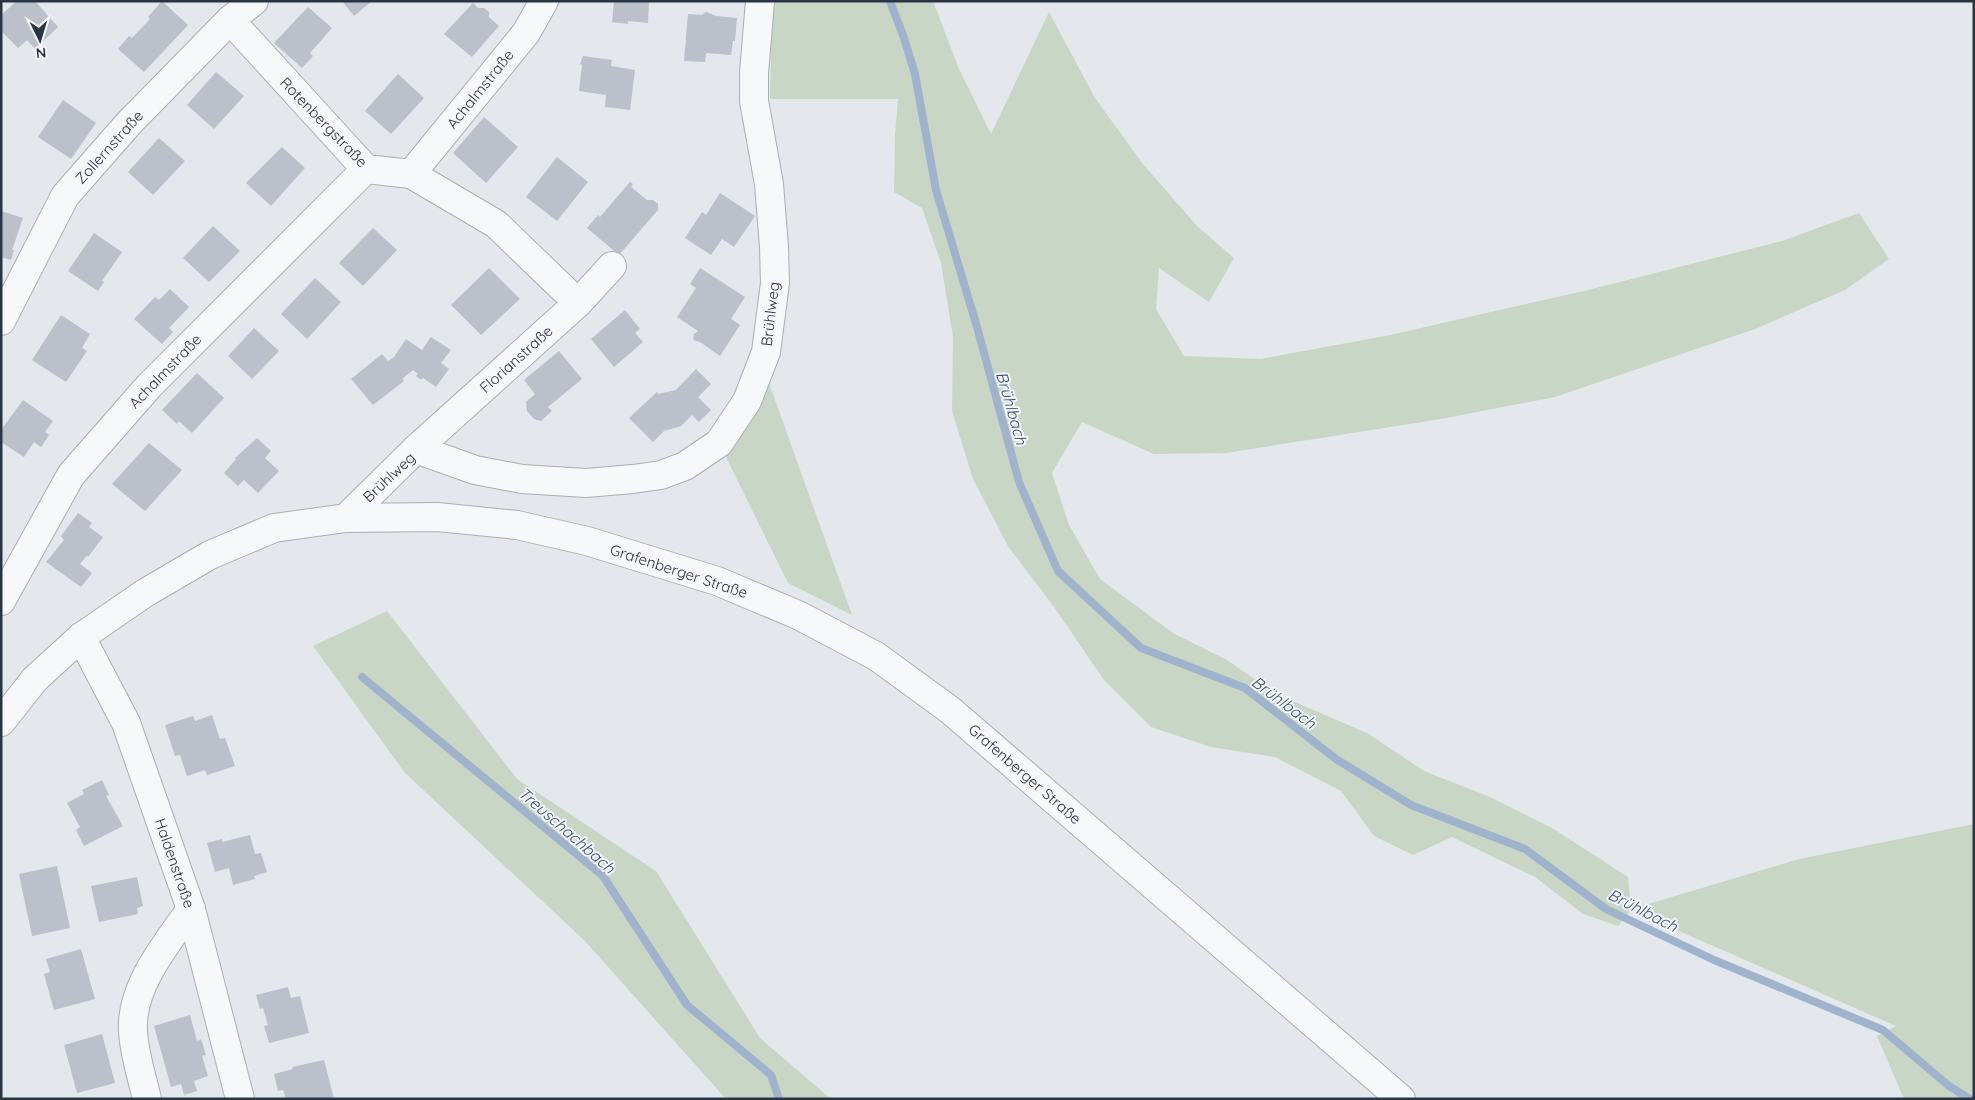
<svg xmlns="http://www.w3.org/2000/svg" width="1975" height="1100" font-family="Quicksand,sans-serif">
<rect width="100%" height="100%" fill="#e4e7ec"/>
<g fill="#c9d6c5">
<polygon points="772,1 933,1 959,69 991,134 1049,12 1095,98 1143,164 1197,226 1234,258 1209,302 1159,268 1156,309 1184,356 1261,359 1390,335 1588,290 1782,241 1859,213 1889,259 1845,290 1755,329 1555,397 1441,419 1226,453 1154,454 1082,422 1052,473 1069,525 1100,579 1173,633 1227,660 1276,694 1367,733 1424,771 1490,797 1552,828 1628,877 1631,909 1799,859 1974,824 1974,1099 1904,1099 1877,1036 1896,1026 1631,910 1618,926 1583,914 1535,877 1452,837 1413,855 1374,836 1341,791 1275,757 1211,747 1151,727 1104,680 1054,607 1008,546 973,479 952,411 953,337 941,263 922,208 894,192 895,134 898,99 770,99"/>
<polygon points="769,383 852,615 788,583 722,449 750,416"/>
<polygon points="387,611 517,779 656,871 760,1038 831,1099 726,1099 584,940 405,773 313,646"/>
</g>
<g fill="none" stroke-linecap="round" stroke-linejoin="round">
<g stroke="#9fb4cc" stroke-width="8">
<polyline points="890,1 904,38 915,74 936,190 977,327 1019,482 1058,571 1141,648 1245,688 1336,759 1411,805 1525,849 1606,909 1714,960 1883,1030 1949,1086 1970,1099"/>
<polyline points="362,677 603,876 687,1005 771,1075 779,1099"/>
</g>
</g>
<g fill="#bbc0ca">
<polygon points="17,1 35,1 58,27 35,49 27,40 18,48 1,31 1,15"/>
<polygon points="162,1 188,25 144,72 118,49 129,36 132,38 150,19 148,17"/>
<polygon points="342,1 372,1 354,16"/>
<polygon points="614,1 649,1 648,23 628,21 628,24 612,22"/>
<polygon points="473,3 478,8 484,8 489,12 489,17 499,26 472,57 444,34"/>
<polygon points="308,7 332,28 310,53 313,56 302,68 274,43"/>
<polygon points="706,12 716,16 737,18 735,41 733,41 731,55 706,53 705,62 684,61 688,14 702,15"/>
<polygon points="583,56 612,60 611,66 635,70 630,110 605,107 606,95 579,91 582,65 580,64"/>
<polygon points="216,72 244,96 214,129 187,105"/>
<polygon points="398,74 424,98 391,134 365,111"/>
<polygon points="63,100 96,123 71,159 38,137"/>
<polygon points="484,117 518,147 486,183 453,153"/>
<polygon points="159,138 185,161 153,195 128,172"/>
<polygon points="282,147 305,168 271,206 246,183"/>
<polygon points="557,157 588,182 557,221 526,197"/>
<polygon points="630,182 633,184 631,187 647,200 653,200 658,204 658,210 619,255 587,228 598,215 600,217"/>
<polygon points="720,193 755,216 734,247 722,239 711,255 685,238 702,212 706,215"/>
<polygon points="1,211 23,218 12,250 14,250 11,260 1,257"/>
<polygon points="213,226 240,251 209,282 183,258"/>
<polygon points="373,228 397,250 363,286 339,263"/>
<polygon points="94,233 122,252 102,281 104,282 98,291 68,271"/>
<polygon points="489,268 520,299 481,335 451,305"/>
<polygon points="700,268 745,297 731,319 740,325 720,356 700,342 696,341 693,339 694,334 698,331 677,317 696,288 690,284"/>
<polygon points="315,278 341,302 307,339 281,314"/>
<polygon points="170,289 189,307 169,328 173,332 162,344 134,319 155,297 159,300"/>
<polygon points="625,310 640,329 635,333 643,342 614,367 591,339"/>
<polygon points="61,315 90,334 82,348 87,351 66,382 32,360"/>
<polygon points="254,328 279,351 252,379 228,356"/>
<polygon points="431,337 451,350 441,363 449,369 436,387 423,378 421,380 416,376 418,374 413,370 402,379 404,381 373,405 351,379 382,354 388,361 394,357 406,339 422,350"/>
<polygon points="559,351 582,379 548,407 552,411 541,421 534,419 527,411 526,402 535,394 524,380"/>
<polygon points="696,369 711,384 698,397 711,410 699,422 692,415 681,426 664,431 653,442 629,418 657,392 658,394 676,390"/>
<polygon points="197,373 224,398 192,433 179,421 177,424 162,410"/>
<polygon points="23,400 53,421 45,432 49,435 41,447 34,442 24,457 1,442 1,430"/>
<polygon points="257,438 271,451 265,458 279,471 258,493 244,480 238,486 224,473 236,459 235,458"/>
<polygon points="149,443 182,470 145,511 112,484"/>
<polygon points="78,513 92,523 89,527 103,537 88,557 87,555 80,564 92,573 81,587 46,562 64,540 61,536"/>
<polygon points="212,715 220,739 225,738 235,766 207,775 205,770 187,776 180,755 175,756 165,725 193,716 195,721"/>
<polygon points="102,780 109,795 106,796 123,826 84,846 76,830 80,827 67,803 84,794 82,790"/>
<polygon points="250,835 255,854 261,853 267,872 254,876 255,879 233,885 229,868 215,872 207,843 222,839 222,842"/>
<polygon points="57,866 70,928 32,936 19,874"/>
<polygon points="137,877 143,906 137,908 138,914 99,922 91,886"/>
<polygon points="81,949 95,999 54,1010 44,974 50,972 46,959"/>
<polygon points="288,987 291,998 300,996 309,1033 269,1043 264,1026 268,1025 263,1008 260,1009 256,995"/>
<polygon points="190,1015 197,1041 201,1039 206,1055 202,1056 208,1076 194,1081 197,1091 184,1095 181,1084 171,1087 154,1026"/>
<polygon points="102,1034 115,1083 77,1093 64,1045"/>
<polygon points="324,1060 334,1099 286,1099 283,1090 278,1091 274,1074 293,1069 292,1067"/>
</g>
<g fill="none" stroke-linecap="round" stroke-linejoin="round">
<g stroke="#a9aeb7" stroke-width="30">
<g id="minor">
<polyline points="230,20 366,169 411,174 496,224 578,303"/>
<polyline points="411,174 526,33 544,1"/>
<polyline points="1,321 65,196 129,123 230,20 254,1"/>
<polyline points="416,449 578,303 612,266"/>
<polyline points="346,518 416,449 475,470 522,479 586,483 633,479 661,475 685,466 719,443 747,401 766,352 775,283 774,247 769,184 754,101 754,73 760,1"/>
<polyline points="1,601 71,475 149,386 366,169"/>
<polyline points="81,637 126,723 191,909 240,1099"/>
<path d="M147,1099C142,1077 134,1054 133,1031C130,987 167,943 191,909"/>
</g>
</g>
<g stroke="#a9aeb7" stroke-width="30">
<polyline id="tertiary" points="1,722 35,679 81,637 145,593 210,555 274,528 346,518 437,517 517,525 587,541 717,581 798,615 876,656 950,710 1401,1099"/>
</g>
<use href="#minor" stroke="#f7f8fa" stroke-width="28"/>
<use href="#tertiary" stroke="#f7f8fa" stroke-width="28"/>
</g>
<g text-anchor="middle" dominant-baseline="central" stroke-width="4" stroke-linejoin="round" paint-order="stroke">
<g font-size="15" fill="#2b3445" stroke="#f4f6f9">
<text transform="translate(480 89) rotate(-51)">Achalmstraße</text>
<text transform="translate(324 122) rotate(46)">Rotenbergstraße</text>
<text transform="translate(109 147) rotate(-48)">Zollernstraße</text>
<text transform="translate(770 314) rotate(-83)">Brühlweg</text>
<text transform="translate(516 359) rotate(-42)">Florianstraße</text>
<text transform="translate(165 371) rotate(-46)">Achalmstraße</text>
<text transform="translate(389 477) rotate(-43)">Brühlweg</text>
<text transform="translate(679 571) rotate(18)">Grafenberger Straße</text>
<text transform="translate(1025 774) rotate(41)">Grafenberger Straße</text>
<text transform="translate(175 863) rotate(71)">Haldenstraße</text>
</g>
<g font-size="16" font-style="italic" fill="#34527a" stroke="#f4f6f9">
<text transform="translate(1012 408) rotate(74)">Brühlbach</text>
<text transform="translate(1284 702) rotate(37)">Brühlbach</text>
<text transform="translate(567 830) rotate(41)">Treuschachbach</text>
<text transform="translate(1643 910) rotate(27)">Brühlbach</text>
</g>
</g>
<rect width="1975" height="1100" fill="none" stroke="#2b3445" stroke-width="5"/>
<g transform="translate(40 40) rotate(175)" stroke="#f4f6f9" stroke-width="4" paint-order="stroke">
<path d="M0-4L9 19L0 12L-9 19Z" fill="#2b3445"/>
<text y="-8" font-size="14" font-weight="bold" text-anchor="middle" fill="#2b3445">N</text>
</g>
</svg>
